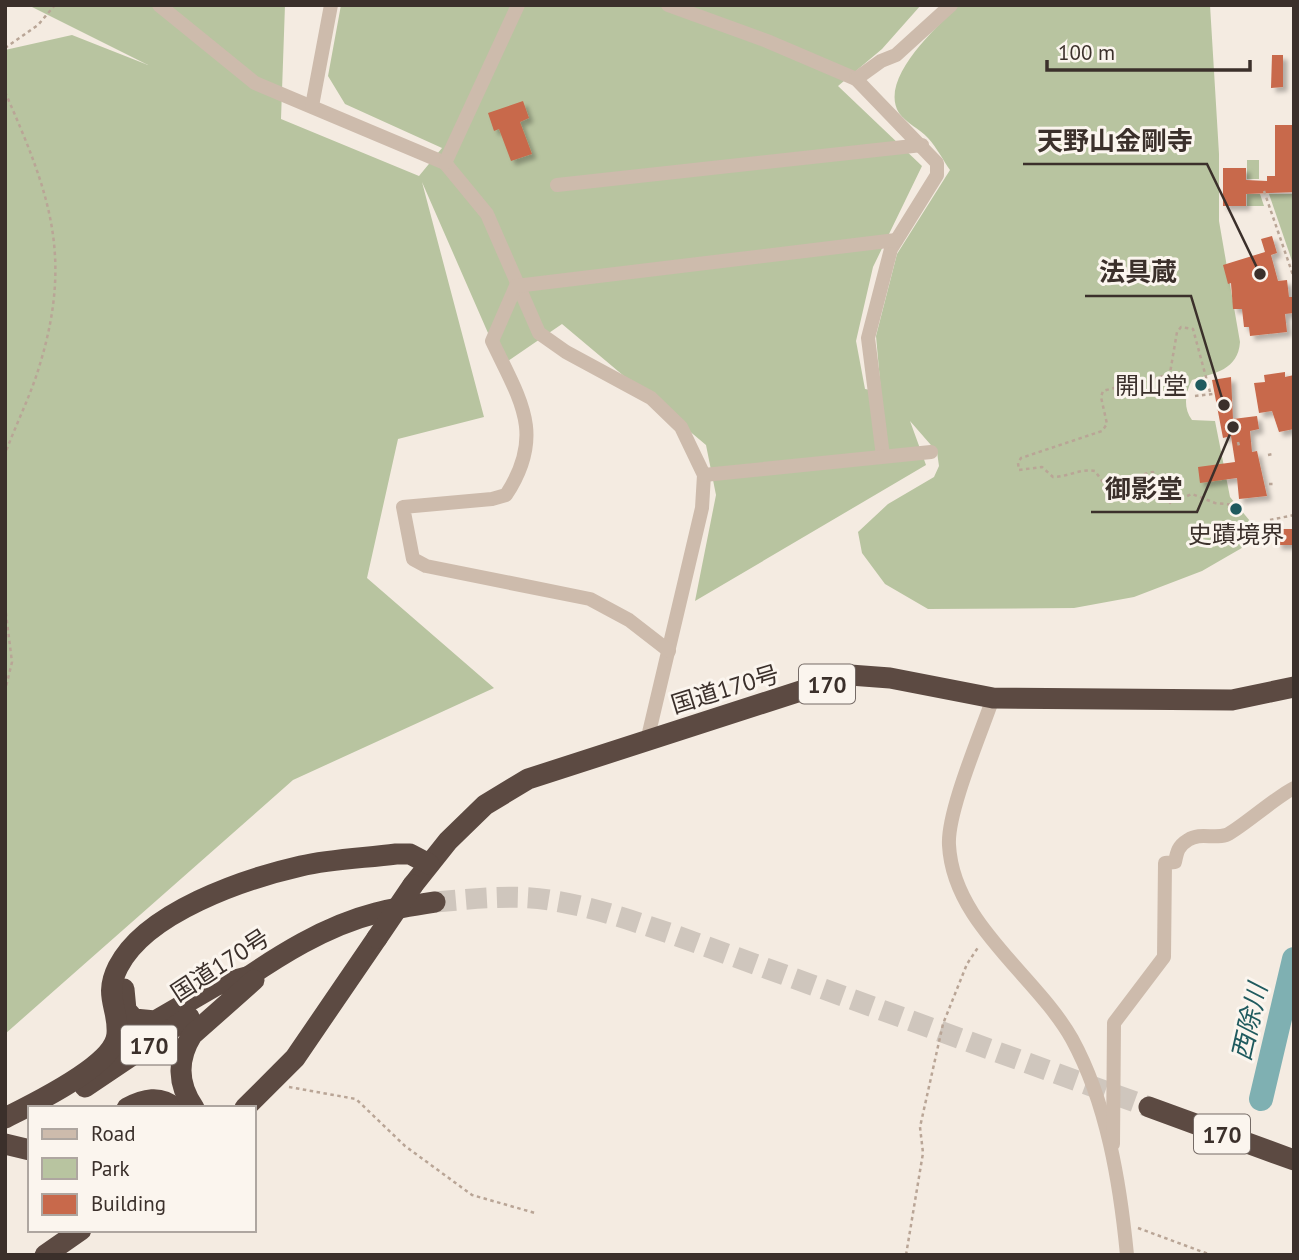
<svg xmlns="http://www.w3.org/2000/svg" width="1299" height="1260" font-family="'PT Sans','Noto Sans JP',sans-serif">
<defs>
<filter id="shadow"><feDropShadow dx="4.5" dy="4.5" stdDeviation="2" flood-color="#0004"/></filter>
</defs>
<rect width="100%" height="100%" fill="#f4ebe1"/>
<g fill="#b8c4a0">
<path d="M28,5H285L281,119L419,176L442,148L345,104L328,76L341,5H921L882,49L838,86L922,166L873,267L856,341L865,389L881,392L876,336L897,254L950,170C943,160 937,148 928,138C920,129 906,123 899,113C878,79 937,27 959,5H1210L1219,154V221L1240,342C1238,370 1215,373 1192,380C1185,393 1183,408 1192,420L1215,421L1230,497L1250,521L1252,535L1247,545L1202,571L1134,597L1074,608L928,609L885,584L862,553L858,532L888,504L934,477L939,466L937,452L910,421L926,465L695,601L716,495L706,445L562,324L502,365L422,182L484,417L398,439L367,578L494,688L293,780L5,1034V50L72,35L148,65Z"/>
<rect x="1247" y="160" width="12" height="19"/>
<polygon points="1247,194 1260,194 1264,206 1247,206"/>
<polygon points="1269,194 1294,194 1294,261 1292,261"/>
</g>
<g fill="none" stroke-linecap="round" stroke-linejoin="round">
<polyline stroke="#7fb0b2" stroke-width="24" points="1261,1099 1294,959"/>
</g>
<g fill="#c8694b" filter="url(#shadow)">
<polygon points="1272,55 1283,55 1283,87 1271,88"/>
<polygon points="523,101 529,118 520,122 532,154 511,161 499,129 494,131 488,113"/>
<polygon points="1275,125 1294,125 1294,192 1246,194 1246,206 1223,206 1223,168 1246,168 1246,180 1267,181 1267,176 1275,176"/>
<polygon points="1272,236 1277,253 1271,255 1278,281 1287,280 1289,297 1294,297 1294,313 1285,314 1287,332 1250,336 1249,327 1244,327 1242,309 1233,309 1231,283 1228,284 1223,265 1265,252 1261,239"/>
<polygon points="1285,372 1285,377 1294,375 1294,429 1279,432 1272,411 1259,413 1254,383 1265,382 1264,375"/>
<polygon points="1231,377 1233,419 1257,416 1259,429 1250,431 1252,452 1257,451 1267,496 1239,499 1237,478 1200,483 1198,467 1235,462 1231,436 1223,438 1212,380"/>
<rect x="1277" y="529" width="17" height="16"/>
</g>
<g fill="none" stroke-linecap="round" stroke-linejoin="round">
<path stroke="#cfc6bd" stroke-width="21" stroke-dasharray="21 10" stroke-linecap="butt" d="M435,902C472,899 512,894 549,900C590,906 630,920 669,933L1149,1107"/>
<g stroke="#b9a596" stroke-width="2.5" stroke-dasharray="3.5 3.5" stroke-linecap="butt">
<polyline points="5,48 38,25 55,5"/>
<path d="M5,92C49,192 73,255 40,364C31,395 16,424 5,454"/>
<polyline points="1264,191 1294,278"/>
<path d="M1210,392L1193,329L1181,327L1177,332L1170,373L1145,383L1133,396L1114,388L1103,391L1101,397L1107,424L1102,431L1021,458L1018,463L1019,470L1042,467L1053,477C1068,477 1081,468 1095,471L1110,492C1136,496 1131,474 1153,472L1170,503L1192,494L1215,503L1236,505"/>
<polyline points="1195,396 1213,394"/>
<polyline points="1238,442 1239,446"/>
<polyline points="1268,455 1273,454"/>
<polyline points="1269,484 1273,484"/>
<polyline points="1270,520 1294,515"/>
<polyline points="5,606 12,662 5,691"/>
<polyline points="289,1087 356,1099 405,1146 472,1195 535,1213"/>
<polyline points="1138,1228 1211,1255"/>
<polyline points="906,1255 923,1153 920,1127 943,1024 967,964 979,946"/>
</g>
<g stroke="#cdbbac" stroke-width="14">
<polyline points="159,5 255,83 445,163 487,214 539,333 566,352 651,398 681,427 704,475 702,508 647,741"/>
<polyline points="668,5 767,41 856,79 937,163 937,175 891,249 868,338 883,456"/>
<polyline points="856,79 881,61 896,55 951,5"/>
<polyline points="312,106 331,5"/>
<polyline points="445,163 518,5"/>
<polyline points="557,185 922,145"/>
<polyline points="704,475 931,452"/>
<path d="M669,651L629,620L590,599L426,566L413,559L403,507L492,499L506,495C546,434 520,400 492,341L516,286L896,240"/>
<path d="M993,698C981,733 947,812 949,845C953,924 1036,975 1072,1039C1107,1103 1120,1183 1127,1255"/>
<path d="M1113,1144L1114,1023L1164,957L1165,863L1175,862C1177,852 1178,846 1188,840C1200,832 1213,839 1226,835C1236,832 1277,796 1294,788"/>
</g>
<g stroke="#5c4a42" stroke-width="21">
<polyline points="413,885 448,841 485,805 528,779 850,675 890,678 993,698 1232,700 1294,687"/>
<path d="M236,985C278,956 325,926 376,913C395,908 415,905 435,902"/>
<polyline points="124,989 126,1010 134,1019 155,1021 217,985 247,977"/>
<polyline points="85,1087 189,1017"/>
<polyline points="1149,1107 1294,1160"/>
<path d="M127,1108C144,1099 160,1095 175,1108"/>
<path d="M194,1108C177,1084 177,1059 192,1035L254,980"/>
<polyline points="245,1108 295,1058 377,938"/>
<path d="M5,1118C31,1105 115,1065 117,1034C119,1007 103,997 118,967C146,912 244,879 301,866C331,859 365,858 396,854H410L429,864"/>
<polyline points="5,1144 30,1150"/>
<polyline points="45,1255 81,1230"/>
</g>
<polyline stroke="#5c4a42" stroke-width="21" points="377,938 413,885"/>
</g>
<g fill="#1f5a5e" stroke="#fbf5ee" stroke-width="2.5">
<circle cx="1201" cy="385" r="7"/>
<circle cx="1236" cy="509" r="7"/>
</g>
<g text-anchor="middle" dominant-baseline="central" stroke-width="6" stroke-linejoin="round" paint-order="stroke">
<g fill="#fbf5ee" stroke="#756b66" stroke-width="2">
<rect x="799" y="664.5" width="56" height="39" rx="5"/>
<rect x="121" y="1025.5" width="56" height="39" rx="5"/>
<rect x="1194" y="1114.5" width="56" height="39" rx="5"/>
</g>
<g font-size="23" font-weight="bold" fill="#3b302b">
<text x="827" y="684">170</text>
<text x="149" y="1045">170</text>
<text x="1222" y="1134">170</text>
</g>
<g font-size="24" fill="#3b302b" stroke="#fbf5ee" text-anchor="end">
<text x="1187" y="385">開山堂</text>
<text x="1236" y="534" text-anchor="middle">史蹟境界</text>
</g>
<g font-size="24" fill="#3b302b" stroke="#fbf5ee">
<text transform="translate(725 689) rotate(-17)">国道170号</text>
<text transform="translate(220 965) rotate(-33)">国道170号</text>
</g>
<g font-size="26" font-style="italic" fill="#1f5a5e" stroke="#fbf5ee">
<text transform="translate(1249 1022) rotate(-77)">西除川</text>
</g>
</g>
<path fill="none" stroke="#3b302b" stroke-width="2.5" d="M1260 274L1207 164H1023M1224 405L1191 296H1085M1233 427L1197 512H1091"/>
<g fill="#3b302b" stroke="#fbf5ee" stroke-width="2.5">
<circle cx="1260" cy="274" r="7"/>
<circle cx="1224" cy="405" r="7"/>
<circle cx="1233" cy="427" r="7"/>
</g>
<g font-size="26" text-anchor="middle" font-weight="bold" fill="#3b302b" stroke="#fbf5ee" stroke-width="6" stroke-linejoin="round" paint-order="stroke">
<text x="1115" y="150">天野山金剛寺</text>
<text x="1138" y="281">法具蔵</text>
<text x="1144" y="498">御影堂</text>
</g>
<rect width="1299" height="1260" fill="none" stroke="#3b302b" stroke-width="14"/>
<rect x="28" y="1106" width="228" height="126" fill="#fbf5ee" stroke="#aea6a0" stroke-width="2"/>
<rect x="42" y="1129" width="35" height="10" fill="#cdbbac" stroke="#aea6a0" stroke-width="2"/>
<text x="91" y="1141" font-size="21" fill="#3b302b">Road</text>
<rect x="42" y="1158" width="35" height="21" fill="#b8c4a0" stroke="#aea6a0" stroke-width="2"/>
<text x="91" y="1176" font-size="21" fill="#3b302b">Park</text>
<rect x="42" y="1194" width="35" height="21" fill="#c8694b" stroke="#aea6a0" stroke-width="2"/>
<text x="91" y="1211" font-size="21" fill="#3b302b">Building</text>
<path d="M1047 60v10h203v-10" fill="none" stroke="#3b302b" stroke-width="3.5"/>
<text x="1058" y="60" font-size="21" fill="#3b302b" stroke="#fbf5ee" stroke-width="5" paint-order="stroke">100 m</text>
</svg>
